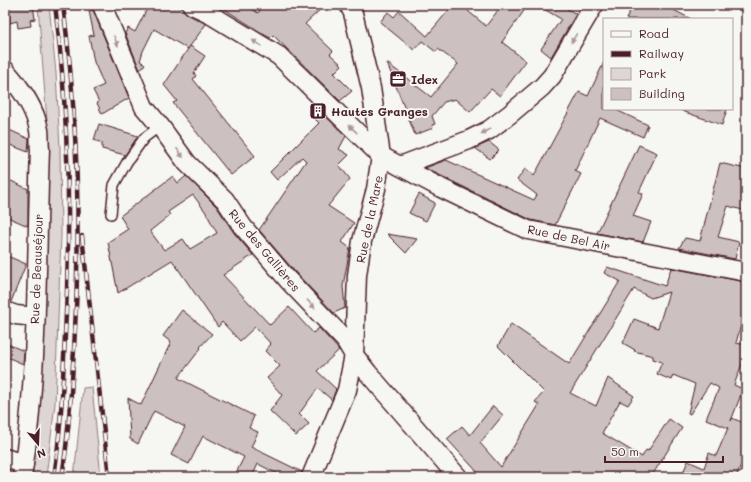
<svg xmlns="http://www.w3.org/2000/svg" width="751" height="482" font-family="Mali,sans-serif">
<rect width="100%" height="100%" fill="#f6f6f2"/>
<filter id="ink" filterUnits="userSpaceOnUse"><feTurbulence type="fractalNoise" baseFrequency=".025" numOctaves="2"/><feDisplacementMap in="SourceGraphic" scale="8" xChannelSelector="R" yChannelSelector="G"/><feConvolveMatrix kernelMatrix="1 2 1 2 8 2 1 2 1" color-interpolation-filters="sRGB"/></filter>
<g filter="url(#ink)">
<g fill="#ddd6d5" stroke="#947a80">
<polygon points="38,5 49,5 56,73 60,148 61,235 55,404 46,477 29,477 48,134"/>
<polygon points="92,387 101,477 74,477 83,388"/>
</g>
<g fill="#ccc1c0" stroke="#4a1f2b" fill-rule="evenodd">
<polygon points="8,5 33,5 35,19 30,20 31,26 18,28 17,21 10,23"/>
<polygon points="149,5 176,5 182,8 187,14 206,24 188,49 154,29 143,51 140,61 145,64 140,70 125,33 128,28 135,32"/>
<polygon points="218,5 246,5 258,13 263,5 325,5 305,24 333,51 330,54 342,65 334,73 352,91 340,101 273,35 270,38"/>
<polygon points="453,5 473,5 468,11 486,26 502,5 528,5 502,42 526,61 500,96 491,89 470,112 455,99 444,102 432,116 435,124 432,125 433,128 415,135 387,63 431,97 458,64 438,49 436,52 422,41 414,50 380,22 388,12 394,17 399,11 427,36"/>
<polygon points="537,5 561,5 576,14 551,57 541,49 561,19"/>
<polygon points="633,5 664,5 691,19 626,19"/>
<polygon points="93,10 129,98 102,114 97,103 99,102 93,90 104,85 94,62 89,36 94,35 89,11"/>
<polygon points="190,46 205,56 194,73 196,76 193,79 255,156 231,175 173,103 177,101 164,85"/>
<polygon points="604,62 604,109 614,109 648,125 643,137 600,118 575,171 581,174 555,225 531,220 425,168 446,160 534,200 537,195 517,180 525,169 534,176 579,92 588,96"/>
<polygon points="317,108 346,136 339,149 349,155 339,165 350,179 328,206 354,223 342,242 350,248 343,286 345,308 334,313 296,273 259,230 306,161 302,157 277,180 270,172 319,123 311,115"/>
<polygon points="682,109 727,109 722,125 682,111"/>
<polygon points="99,124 138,136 125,155 102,149 102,143 94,140"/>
<polygon points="5,128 29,139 28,152 5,143"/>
<polygon points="489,142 499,150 490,159 475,148"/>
<polygon points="639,145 657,153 639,192 643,194 633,216 651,222 643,242 597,233"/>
<polygon points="720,163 746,169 746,211 728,206 718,237 739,242 735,259 679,248 685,238 700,241"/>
<path d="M173,176L178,183L186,176L217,207L234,233L253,255L223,275L270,325L289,307L313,333L319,328L339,350L317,371L336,389L332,400L318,388L299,414L309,424L296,436L270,411L282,395L267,378L280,366L265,351L271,344L255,327L240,341L222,322L218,327L172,260L118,293L108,242L128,229L120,216ZM193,195L205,211L217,233L190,249L183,239L164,250L150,231L170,215L168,212Z"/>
<polygon points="5,178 28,189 28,226 5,216"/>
<polygon points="419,194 435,203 426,221 409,213"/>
<polygon points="387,234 417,239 406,253"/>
<polygon points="5,255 26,264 11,302 5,301"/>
<polygon points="607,267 665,286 671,268 746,282 746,318 743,317 736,343 746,345 746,353 734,385 743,389 731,421 732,418 746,424 746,452 736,477 681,477 688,461 704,468 709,453 716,456 728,428 706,419 719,388 710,383 690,414 688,413 695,384 673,375 671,380 657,374 662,362 653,359 653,356 634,351 635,350 623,343 634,319 658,328 669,292 651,298 634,289 570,393 596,406 608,378 634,396 628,405 620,401 602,433 642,457 646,450 648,451 669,419 682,428 651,477 482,477 447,439 462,426 470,435 493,406 503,415 480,443 501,467 539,405 535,402 544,392 498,346 511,324 569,364 620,281 604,273"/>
<polygon points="182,310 212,334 200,347 201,348 178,378 254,416 249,428 258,432 251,447 302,472 301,477 284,477 258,464 252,477 234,477 244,457 203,436 189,464 171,455 185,427 154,411 138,444 130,439 128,398 141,405 171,342 163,336"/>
<polygon points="5,343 24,351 23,364 5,356"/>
</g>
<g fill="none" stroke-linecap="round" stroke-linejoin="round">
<g stroke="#4a1f2b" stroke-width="12">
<polyline id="service" points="111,214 114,185 127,162 144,138 160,126"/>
</g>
<g stroke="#4a1f2b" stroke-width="21">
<g id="minor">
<polyline points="102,5 144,107 160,126 187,163 225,200 243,227 288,280 345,340 354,355 368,373 458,477"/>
<polyline points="192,5 203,10 279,56 381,156 441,188 528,230 746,272"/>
<path d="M5,70C20,87 35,107 39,130C40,136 39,143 40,149C36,258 39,369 22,477"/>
<polyline points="400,166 469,140 489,130 510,114 542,87 552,76 594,5"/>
<polyline points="5,311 16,315 35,317"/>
<polyline points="5,458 24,464"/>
<polyline points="311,477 347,390 354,355 357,275 362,241 376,189 381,156 371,88 353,13 349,5"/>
</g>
</g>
<use href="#service" stroke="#f6f6f2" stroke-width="9"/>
<use href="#minor" stroke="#f6f6f2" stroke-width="18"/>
<g stroke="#4a1f2b" stroke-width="4.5">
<g id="rail">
<polyline points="82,236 109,477"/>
<path d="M54,477C61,430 63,382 65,335C71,225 69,115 55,5"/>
<path d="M62,477C69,435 71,392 74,350C81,235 78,119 63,5"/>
</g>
</g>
<use href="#rail" stroke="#f6f6f2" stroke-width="3" stroke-dasharray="9" stroke-linecap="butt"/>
</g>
<defs><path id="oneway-solid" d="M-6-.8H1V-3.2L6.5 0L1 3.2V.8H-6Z"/></defs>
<g fill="#a99598">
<use href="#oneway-solid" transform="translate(574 38) rotate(122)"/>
<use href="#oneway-solid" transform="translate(116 41) rotate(67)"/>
<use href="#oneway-solid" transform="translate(257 43) rotate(-149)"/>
<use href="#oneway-solid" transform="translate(353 129) rotate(-136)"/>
<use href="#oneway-solid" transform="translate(486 131) rotate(150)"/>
<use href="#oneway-solid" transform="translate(180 153) rotate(55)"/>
<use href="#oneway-solid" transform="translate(311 304) rotate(47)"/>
</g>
</g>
<defs>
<g id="office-square" transform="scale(0.9)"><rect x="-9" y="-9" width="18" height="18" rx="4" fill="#4a1f2b" stroke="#f6f6f2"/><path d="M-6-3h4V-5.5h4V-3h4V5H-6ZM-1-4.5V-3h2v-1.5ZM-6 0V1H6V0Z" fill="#fff"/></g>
<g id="building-square" transform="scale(0.9)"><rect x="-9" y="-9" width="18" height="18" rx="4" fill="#4a1f2b" stroke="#f6f6f2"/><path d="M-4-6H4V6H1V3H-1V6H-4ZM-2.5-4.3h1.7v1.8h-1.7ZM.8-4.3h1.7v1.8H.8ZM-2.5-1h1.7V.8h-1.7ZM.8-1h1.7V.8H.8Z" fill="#fff"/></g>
</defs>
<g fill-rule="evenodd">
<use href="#office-square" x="398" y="79"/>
<use href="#building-square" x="318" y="111"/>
</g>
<g text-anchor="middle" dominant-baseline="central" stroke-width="4" stroke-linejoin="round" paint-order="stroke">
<g font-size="12" font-weight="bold" fill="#4a1f2b" stroke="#f6f6f2" text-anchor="start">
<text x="411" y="79">Idex</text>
<text x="331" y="111">Hautes Granges</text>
</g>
<g font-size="12" fill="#4a1f2b" stroke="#f6f6f2">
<text transform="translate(369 219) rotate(-78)">Rue de la Mare</text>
<text transform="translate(569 237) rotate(12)">Rue de Bel Air</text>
<text transform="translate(265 250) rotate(50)">Rue des Gallières</text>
<text transform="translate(36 269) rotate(-88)">Rue de Beauséjour</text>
</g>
</g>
<rect width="751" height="482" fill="none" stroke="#f6f6f2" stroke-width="20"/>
<rect x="10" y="10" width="731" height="462" fill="none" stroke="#4a1f2b" stroke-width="1.5" filter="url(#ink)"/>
<rect x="603" y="18" width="130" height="92" fill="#f6f6f2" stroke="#b1a0a2"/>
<rect x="611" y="31" width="20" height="6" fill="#f6f6f2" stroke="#b1a0a2"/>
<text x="639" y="38" font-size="12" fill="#4a1f2b">Road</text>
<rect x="611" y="51" width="20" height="6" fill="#4a1f2b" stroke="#b1a0a2"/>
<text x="639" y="58" font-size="12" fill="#4a1f2b">Railway</text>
<rect x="611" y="68" width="20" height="12" fill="#ddd6d5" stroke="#b1a0a2"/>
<text x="639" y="78" font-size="12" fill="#4a1f2b">Park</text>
<rect x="611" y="88" width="20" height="12" fill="#ccc1c0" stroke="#b1a0a2"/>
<text x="639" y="98" font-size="12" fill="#4a1f2b">Building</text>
<g transform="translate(38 444) rotate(161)" stroke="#f6f6f2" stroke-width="3" paint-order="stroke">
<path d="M0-3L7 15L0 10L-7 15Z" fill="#4a1f2b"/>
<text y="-6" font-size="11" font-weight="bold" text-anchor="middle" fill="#4a1f2b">N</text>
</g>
<path d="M605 456v6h118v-6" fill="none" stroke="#4a1f2b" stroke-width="2"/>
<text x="611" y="456" font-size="12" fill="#4a1f2b" stroke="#f6f6f2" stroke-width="3" paint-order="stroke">50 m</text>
</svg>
